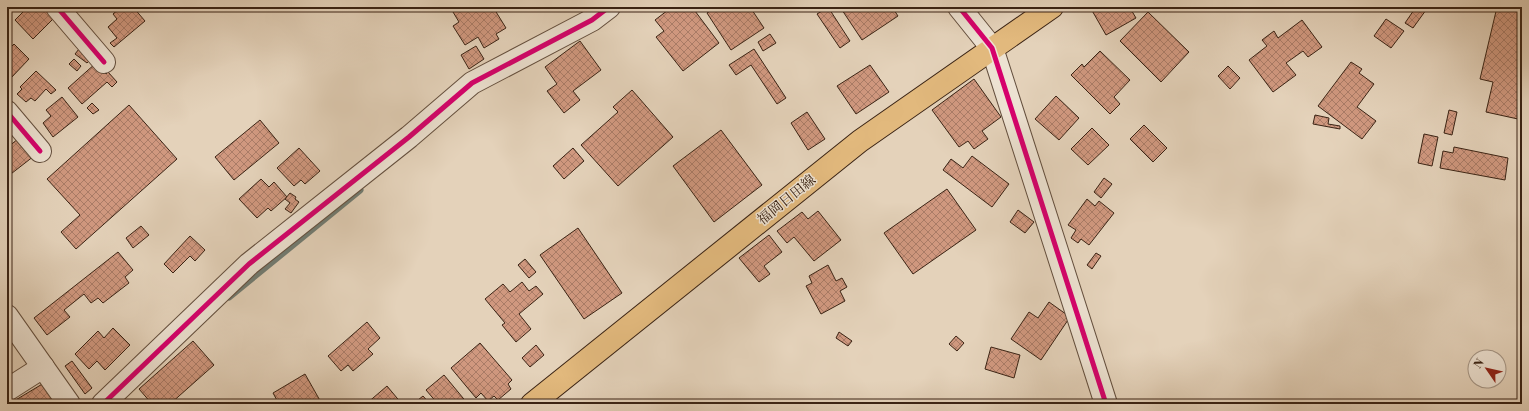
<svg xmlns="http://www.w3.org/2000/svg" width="1529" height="411" font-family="'Libre Bodoni','Noto Serif JP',serif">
<defs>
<pattern id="building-cross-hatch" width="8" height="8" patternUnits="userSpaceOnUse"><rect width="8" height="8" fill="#d0987f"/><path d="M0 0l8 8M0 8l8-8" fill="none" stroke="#aa7c67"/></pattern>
</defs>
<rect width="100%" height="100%" fill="#e4d2ba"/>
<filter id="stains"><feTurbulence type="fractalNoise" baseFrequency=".005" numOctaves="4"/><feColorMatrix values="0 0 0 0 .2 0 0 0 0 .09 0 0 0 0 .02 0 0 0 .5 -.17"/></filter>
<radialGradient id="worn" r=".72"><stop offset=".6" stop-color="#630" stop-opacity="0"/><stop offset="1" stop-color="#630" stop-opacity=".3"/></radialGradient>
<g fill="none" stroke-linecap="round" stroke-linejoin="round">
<polyline stroke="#717c73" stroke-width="7" points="229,297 360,190"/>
</g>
<g fill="url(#building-cross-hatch)" stroke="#3a2314">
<polygon points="28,7 45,7 55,17 33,39 15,20"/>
<polygon points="121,7 133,7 145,21 114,47 110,43 117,38 108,27 117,19 113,14"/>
<polygon points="450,7 493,7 506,28 496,34 499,39 484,48 478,37 465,45 453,26 459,22"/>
<polygon points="672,7 692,7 719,43 683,71 656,37 664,31 655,20"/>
<polygon points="716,7 750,7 764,28 731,50 707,13"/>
<polygon points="828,7 850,41 840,48 817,14"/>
<polygon points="840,7 892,7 898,16 862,40"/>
<polygon points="1090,7 1132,7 1130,8 1136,18 1106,35"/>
<polygon points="1416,7 1421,7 1426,10 1413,28 1405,23"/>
<polygon points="1497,7 1522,7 1522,101 1518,119 1486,112 1493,82 1480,79"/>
<polygon points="1148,12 1189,52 1161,82 1120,41"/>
<polygon points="1386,19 1404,31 1391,48 1374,36"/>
<polygon points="1302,20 1322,47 1308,57 1303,51 1286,63 1296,75 1273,92 1249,60 1267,46 1262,40 1274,31 1278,38"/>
<polygon points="770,34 776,43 763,51 758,42"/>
<polygon points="580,41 601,70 573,91 580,100 564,113 547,91 557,84 545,67"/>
<polygon points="14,44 29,59 11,78 7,74 7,51"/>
<polygon points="476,46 484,59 469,69 461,55"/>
<polygon points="79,49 91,59 87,63 75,54"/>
<polygon points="754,49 786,98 777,104 751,65 736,75 729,65"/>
<polygon points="1100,51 1130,80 1114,97 1120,104 1110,114 1071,75 1082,64 1084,67"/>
<polygon points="74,59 81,66 77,71 69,64"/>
<polygon points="1351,62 1362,69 1359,73 1374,84 1357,107 1376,121 1362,139 1318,106"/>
<polygon points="96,63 106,74 108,72 117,82 112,87 107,82 82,104 68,88"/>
<polygon points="870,65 889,92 856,114 837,86"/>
<polygon points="1228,66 1240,78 1230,89 1218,76"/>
<polygon points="36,71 56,90 51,94 46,89 35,101 31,98 26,102 17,94 22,89 20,87"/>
<polygon points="974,79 1001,117 982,131 988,139 974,149 968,141 959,147 932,110"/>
<polygon points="632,90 673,137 618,186 581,145 618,112 613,107"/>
<polygon points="1056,96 1079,118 1059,140 1035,119"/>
<polygon points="62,97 78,117 53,137 43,123 51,116 46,110"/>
<polygon points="92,103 99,110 93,114 87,108"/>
<polygon points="129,105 177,159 76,249 61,232 80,215 47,179"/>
<polygon points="1449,110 1457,112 1452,135 1444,133"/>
<polygon points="807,112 825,139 808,150 791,123"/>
<polygon points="1315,115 1329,118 1328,124 1340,126 1340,129 1313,124"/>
<polygon points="260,120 279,143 234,180 215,157"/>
<polygon points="1144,125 1167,148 1153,162 1130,139"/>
<polygon points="1092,128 1109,145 1088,165 1071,149"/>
<polygon points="721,130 762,185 714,222 673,166"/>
<polygon points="1424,134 1438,137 1432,166 1418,163"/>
<polygon points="19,138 34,156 7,177 7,148"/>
<polygon points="1454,147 1508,158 1505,180 1440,168 1443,151 1453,153"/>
<polygon points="299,148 320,171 305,184 301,180 294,186 277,168"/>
<polygon points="573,148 584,161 564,179 553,166"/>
<polygon points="972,156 1009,184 992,207 943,170 951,159 963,168"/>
<polygon points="1104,178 1112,184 1101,198 1094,192"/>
<polygon points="261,179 269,187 274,182 287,197 271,211 268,208 257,218 239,199"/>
<polygon points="947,189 976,230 913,274 884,233"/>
<polygon points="290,193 296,197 295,199 299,202 291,213 285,209 290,203 285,199"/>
<polygon points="1087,199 1095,206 1099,201 1114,213 1089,245 1081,239 1078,243 1071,238 1076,230 1068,225"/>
<polygon points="1018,210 1034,222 1025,233 1010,222"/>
<polygon points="818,211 841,240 814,261 794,237 787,243 777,231 802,212 808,219"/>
<polygon points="141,226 149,235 133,248 126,238"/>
<polygon points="578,228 622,293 584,319 540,255"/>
<polygon points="769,235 782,252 764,266 770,274 759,282 739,258"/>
<polygon points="190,236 205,250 195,261 190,256 173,273 164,264"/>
<polygon points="118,252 133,270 125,277 129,283 103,303 98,298 91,303 84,294 64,310 70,317 47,335 34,318"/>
<polygon points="1096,253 1101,256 1092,269 1087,265"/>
<polygon points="525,259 536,272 529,278 518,265"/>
<polygon points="828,265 836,281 842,278 847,287 840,291 845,301 821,314 806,286 812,283 809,276"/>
<polygon points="522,282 529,291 536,286 543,294 519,314 531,329 516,342 502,325 505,323 485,299 503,284 510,292"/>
<polygon points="1049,302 1070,317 1041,360 1011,339 1029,312 1038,318"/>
<polygon points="367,322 380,338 368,349 373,354 353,371 348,365 341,371 328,356"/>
<polygon points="113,328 130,345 105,370 97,361 89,369 75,354 98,331 104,338"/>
<polygon points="839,332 852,341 848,346 836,338"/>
<polygon points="956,336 964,343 957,351 949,344"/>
<polygon points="193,341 214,365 170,404 152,404 139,389"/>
<polygon points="480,343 512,380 508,384 511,389 498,400 494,396 488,401 481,393 476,398 451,368"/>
<polygon points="536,345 544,355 530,367 522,358"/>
<polygon points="991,347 1020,355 1014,378 985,369"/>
<polygon points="72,361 92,388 85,394 65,366"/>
<polygon points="305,374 322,404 279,404 273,393"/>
<polygon points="444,375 468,404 438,404 426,390"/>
<polygon points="44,383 57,404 9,404"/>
<polygon points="387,386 402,404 366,404"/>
<polygon points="423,396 430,404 413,404"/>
</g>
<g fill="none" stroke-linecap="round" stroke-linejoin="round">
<g stroke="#644f3e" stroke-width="24">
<g id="minor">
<polyline points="57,7 104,62"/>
<polyline points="959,7 992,48 1106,404"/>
<polyline points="7,112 40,151"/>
<polyline points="7,316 69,404"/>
<polyline points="7,390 43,367"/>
<polyline points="103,404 249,264 409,137 472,83 592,20 609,7"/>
</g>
</g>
<g stroke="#3a2314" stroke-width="24">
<polyline id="major" points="532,404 860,141 1052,7"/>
</g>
<use href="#minor" stroke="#ede2d2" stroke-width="22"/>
<use href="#major" stroke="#e2b97d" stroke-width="22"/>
<g stroke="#ede2d2" stroke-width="8">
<g id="cycleway">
<polyline points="57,7 104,62"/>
<polyline points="959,7 992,48 1106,404"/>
<polyline points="7,112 40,151"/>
<polyline points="103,404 249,264 409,137 472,83 592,20 609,7"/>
</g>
</g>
<use href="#cycleway" stroke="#d6006c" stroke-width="5"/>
</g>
<g text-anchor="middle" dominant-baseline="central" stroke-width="3" stroke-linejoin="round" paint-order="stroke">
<g font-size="14" fill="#3a2314" stroke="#ede2d2">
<text transform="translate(787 200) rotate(-39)">福岡日田線</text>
</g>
</g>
<rect width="1529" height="411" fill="none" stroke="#e4d2ba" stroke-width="24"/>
<rect x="8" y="8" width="1513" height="395" fill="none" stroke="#3a2314" stroke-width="2"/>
<rect x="12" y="12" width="1505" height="387" fill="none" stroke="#3a2314"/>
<g transform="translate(1487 369) rotate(304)"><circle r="19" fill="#ede2d2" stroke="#a59686"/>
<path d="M0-3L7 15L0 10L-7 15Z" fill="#8f2418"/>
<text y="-6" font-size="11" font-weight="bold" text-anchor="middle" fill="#3a2314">N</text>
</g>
<rect width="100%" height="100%" filter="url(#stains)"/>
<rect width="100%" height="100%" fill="url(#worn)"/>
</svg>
